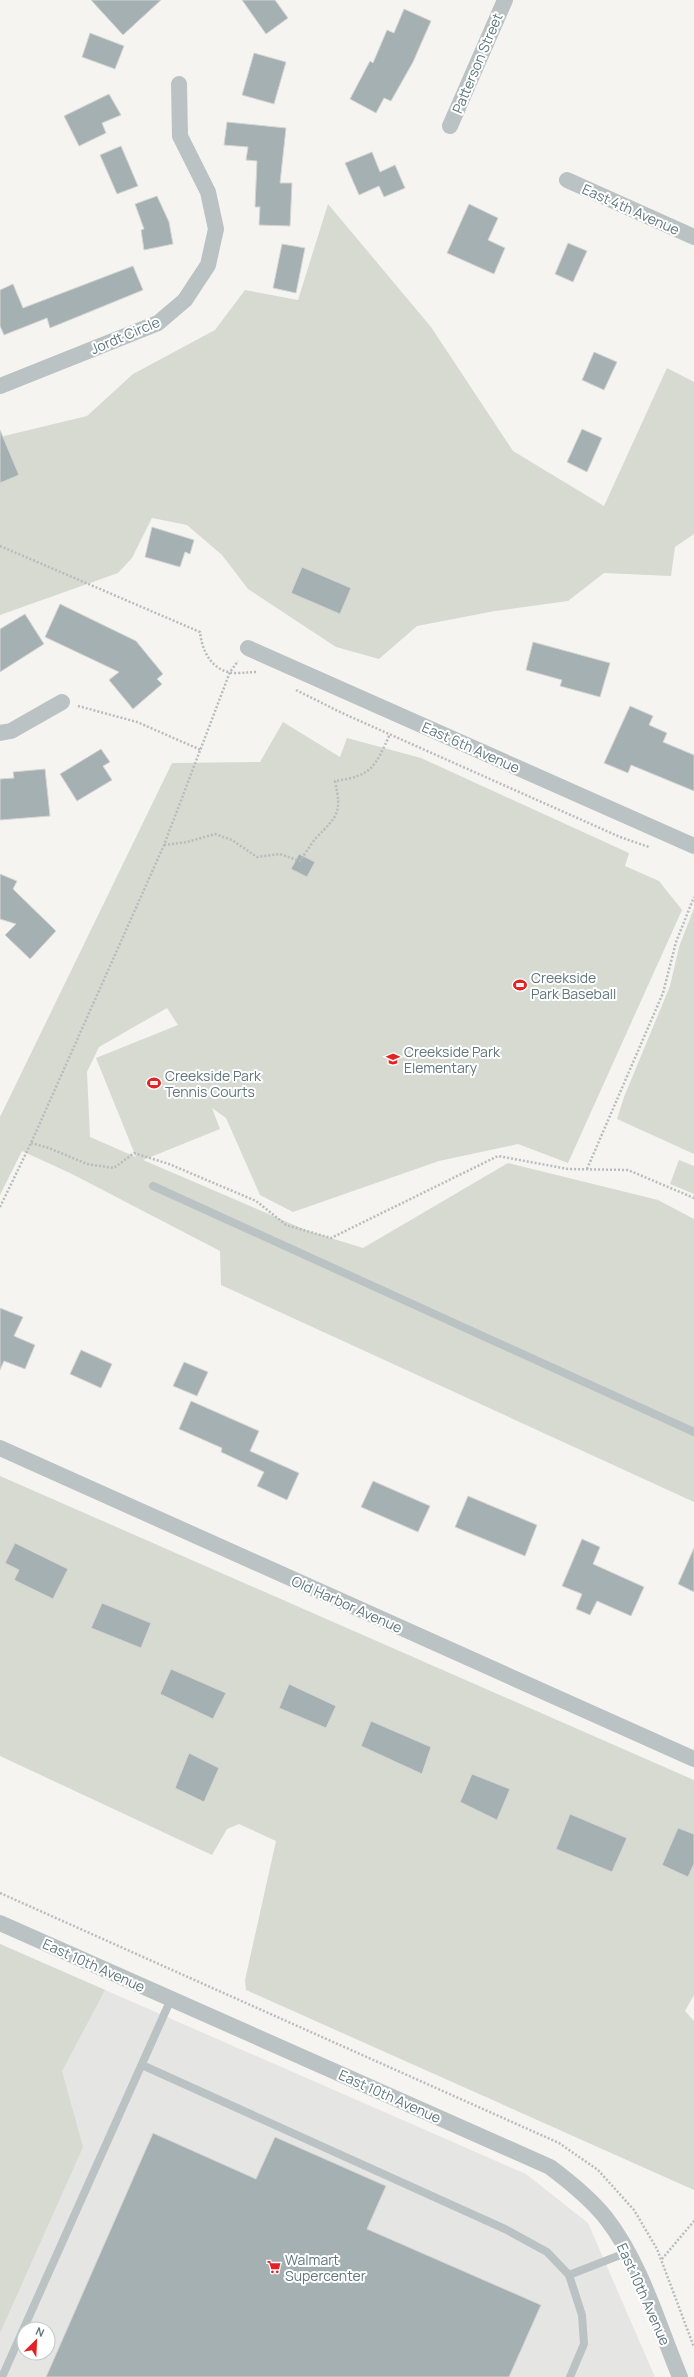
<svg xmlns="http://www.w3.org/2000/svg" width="694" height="2377" font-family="Manrope,sans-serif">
<rect width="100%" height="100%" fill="#f5f4f1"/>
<path fill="#e5e5e4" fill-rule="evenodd" d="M0,1944L526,2174L588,2223L655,2377H0ZM24,2329H48V2353H24Z"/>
<g fill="#d6dad0" fill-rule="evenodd">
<polygon points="328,204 431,327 513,451 604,506 667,368 694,382 694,534 675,547 671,576 604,573 568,601 495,611 417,626 379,659 336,647 248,589 222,555 187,525 152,518 132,558 118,573 0,615 0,437 87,416 133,374 215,330 245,290 298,300"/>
<path d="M283,722L340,757L347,738L421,758L629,853L625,866L659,881L682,910L568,1163L518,1144L439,1161L293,1212L260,1195L226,1118L212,1108L220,1129L143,1160L308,1231L363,1248L508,1163L658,1200L694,1219V1502L221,1285L220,1251L72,1174L22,1151L0,1195V1117L172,763L260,762ZM167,1008L178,1025L96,1058L136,1157L90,1137L87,1072L99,1047Z"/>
<polygon points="694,908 694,1154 617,1119 624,1097 670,986 679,947"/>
<polygon points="679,1160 694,1166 694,1194 670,1184"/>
<polygon points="0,1476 694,1780 694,1995 685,2011 694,2021 694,2190 246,1990 245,1980 276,1841 239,1824 227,1829 212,1855 0,1756"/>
<polygon points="0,1944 105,1990 62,2071 83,2147 0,2333"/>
</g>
<g fill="#a4b0b2" stroke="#d6d5d3">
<polygon points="91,0 161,0 123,35"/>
<polygon points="242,0 275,0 288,18 266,34"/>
<polygon points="404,9 431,21 413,62 391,101 384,98 376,113 350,99 370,61 373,63 387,30 394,33"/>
<polygon points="90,33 124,46 115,69 82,57"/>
<polygon points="254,53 286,62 274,104 242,95"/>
<polygon points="109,94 121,115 102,123 106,133 79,146 64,116"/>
<polygon points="227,122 286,128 280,183 292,183 290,226 259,225 260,207 255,207 257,161 246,160 248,147 224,145"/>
<polygon points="121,146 138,186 117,194 100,155"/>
<polygon points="372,152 380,172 395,165 405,188 384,197 379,186 359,195 345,163"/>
<polygon points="157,196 169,222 173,244 144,250 141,230 144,229 135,204"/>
<polygon points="469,204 498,218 488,240 505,248 494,274 447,253"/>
<polygon points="568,243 587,251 573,282 555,274"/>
<polygon points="282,244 305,248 296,293 273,288"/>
<polygon points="133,266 143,290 50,328 47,318 4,335 0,326 0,290 13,284 23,308"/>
<polygon points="594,352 617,362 604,390 582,380"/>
<polygon points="582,429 602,438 587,472 567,462"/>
<polygon points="0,430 19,475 0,483"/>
<polygon points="152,527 194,540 190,554 185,552 180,567 145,557"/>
<polygon points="302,567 351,588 340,614 291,593"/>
<polygon points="60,604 136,641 163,674 157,679 162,684 133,709 109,680 119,672 45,637"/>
<polygon points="25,614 44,644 0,672 0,629"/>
<polygon points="533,642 610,663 600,697 560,686 562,680 526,670"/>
<polygon points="630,706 653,716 649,725 667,733 663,742 694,755 694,791 631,765 628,773 604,763"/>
<polygon points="101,749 110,762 103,766 112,780 77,801 60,774"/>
<polygon points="45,769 50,816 0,820 0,779 14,778 13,772"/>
<polygon points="299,854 315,862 307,877 291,869"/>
<polygon points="0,874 17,881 13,889 56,931 30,959 5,935 16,924 0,919"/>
<polygon points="0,1308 23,1317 14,1336 35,1345 25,1369 4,1361 0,1370"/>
<polygon points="81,1350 112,1364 101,1388 70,1374"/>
<polygon points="184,1362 208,1372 197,1396 173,1386"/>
<polygon points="191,1401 259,1431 250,1451 299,1473 287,1500 257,1486 264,1472 221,1452 222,1448 179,1429"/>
<polygon points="373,1481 430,1506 418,1532 361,1507"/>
<polygon points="468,1496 537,1525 525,1556 455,1527"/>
<polygon points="582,1539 600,1547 593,1564 644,1587 631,1616 597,1601 590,1615 576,1609 582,1594 562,1586"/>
<polygon points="15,1543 68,1569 53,1599 14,1580 19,1570 5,1563"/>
<polygon points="694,1548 694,1592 678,1584"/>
<polygon points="102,1603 151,1623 141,1648 91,1628"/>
<polygon points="171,1669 226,1693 213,1719 160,1694"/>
<polygon points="289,1684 336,1706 326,1728 279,1708"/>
<polygon points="371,1721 431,1747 422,1774 361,1746"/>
<polygon points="189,1753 219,1768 204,1802 175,1788"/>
<polygon points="472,1774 510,1789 497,1820 460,1802"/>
<polygon points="570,1814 627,1838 612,1872 556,1849"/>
<polygon points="678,1828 694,1834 694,1864 688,1877 662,1865"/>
<polygon points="153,2133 256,2179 275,2137 386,2186 367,2229 541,2305 509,2377 46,2377"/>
</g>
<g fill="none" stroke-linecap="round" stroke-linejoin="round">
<g stroke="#b7bcbd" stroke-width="2.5" stroke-dasharray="2 2" stroke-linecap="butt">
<path d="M0,546L200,632C202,653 214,674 238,673C245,673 250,672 257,672"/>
<polyline points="296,690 342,713 620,837 649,847"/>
<polyline points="78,706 137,722 201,750"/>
<path d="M164,845L187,842L215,834L232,840L257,857L280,854L300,861C305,854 310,845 316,838C338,815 342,814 335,781C372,776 375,767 390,734"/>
<polyline points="31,1143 49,1148 87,1164 114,1168 134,1153 169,1164 256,1201 286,1225 331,1238 498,1156 568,1169 628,1170 694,1198"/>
<polyline points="587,1169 663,993 676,942 694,897"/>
<polyline points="0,1207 31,1143 164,845 230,672 238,661"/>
<polyline points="0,1893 559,2143 598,2170 634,2210 657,2249 694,2347"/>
<polyline points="662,2259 694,2221"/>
</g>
<g stroke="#bbc2c4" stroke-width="8">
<polyline points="153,1186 694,1432"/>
<polyline points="142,2065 505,2229 547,2252 569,2275 582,2315 584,2344 570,2377"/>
<polyline points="569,2275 628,2252"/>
<polyline points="2,2377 171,1999"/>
</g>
<g stroke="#bbc2c4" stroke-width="16">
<polyline points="450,126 505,0"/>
<polyline points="567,180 694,237"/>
<polyline points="0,386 158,323 185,300 208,265 216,229 208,192 180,136 179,84"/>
<polyline points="248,648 694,846"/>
<polyline points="0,733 11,731 62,702"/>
<polyline points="0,1448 694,1759"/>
<path d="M0,1923L550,2167C570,2182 590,2198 606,2218C641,2263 658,2324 680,2377"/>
</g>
</g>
<defs>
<g id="stadium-bare" transform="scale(1.08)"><path d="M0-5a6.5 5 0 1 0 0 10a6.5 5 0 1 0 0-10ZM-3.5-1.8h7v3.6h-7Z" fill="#e42123" stroke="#fff" stroke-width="2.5" paint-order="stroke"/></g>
<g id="school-bare" transform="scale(1.08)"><path d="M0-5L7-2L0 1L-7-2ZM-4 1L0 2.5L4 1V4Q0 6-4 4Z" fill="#e42123" stroke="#fff" stroke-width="2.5" paint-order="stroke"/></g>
<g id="supermarket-bare" transform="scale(1.08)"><path d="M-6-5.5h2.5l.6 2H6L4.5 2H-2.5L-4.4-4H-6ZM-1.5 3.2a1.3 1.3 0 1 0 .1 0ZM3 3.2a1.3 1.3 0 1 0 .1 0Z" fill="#e42123" stroke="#fff" stroke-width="2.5" paint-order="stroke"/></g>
</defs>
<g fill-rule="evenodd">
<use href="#stadium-bare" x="520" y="985"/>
<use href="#school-bare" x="393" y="1059"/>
<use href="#stadium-bare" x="154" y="1083"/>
<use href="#supermarket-bare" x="274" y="2267"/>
</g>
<g text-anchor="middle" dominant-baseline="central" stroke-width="4" stroke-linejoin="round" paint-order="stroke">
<g font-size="14" fill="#5f777c" stroke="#fff">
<text transform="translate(477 63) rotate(-67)">Patterson Street</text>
<text transform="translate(631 209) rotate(24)">East 4th Avenue</text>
<text transform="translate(125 335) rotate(-23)">Jordt Circle</text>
<text transform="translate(471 747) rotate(24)">East 6th Avenue</text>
<text transform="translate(347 1604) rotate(24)">Old Harbor Avenue</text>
<text transform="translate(94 1965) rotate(24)">East 10th Avenue</text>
<text transform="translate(390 2096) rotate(24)">East 10th Avenue</text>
<text transform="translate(644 2294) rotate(66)">East 10th Avenue</text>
</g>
<g font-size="14" fill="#5f777c" stroke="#fff" text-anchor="start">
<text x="531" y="977">Creekside<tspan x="531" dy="16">Park Baseball</tspan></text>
<text x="404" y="1051">Creekside Park<tspan x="404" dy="16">Elementary</tspan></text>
<text x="165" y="1075">Creekside Park<tspan x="165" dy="16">Tennis Courts</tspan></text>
<text x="285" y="2259">Walmart<tspan x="285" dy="16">Supercenter</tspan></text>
</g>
</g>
<g transform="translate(36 2341) rotate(24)"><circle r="19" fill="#ffffff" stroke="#bfc9cb"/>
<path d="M0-3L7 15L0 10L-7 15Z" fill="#e42123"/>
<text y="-6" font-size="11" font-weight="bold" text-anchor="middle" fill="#5f777c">N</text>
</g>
</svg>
